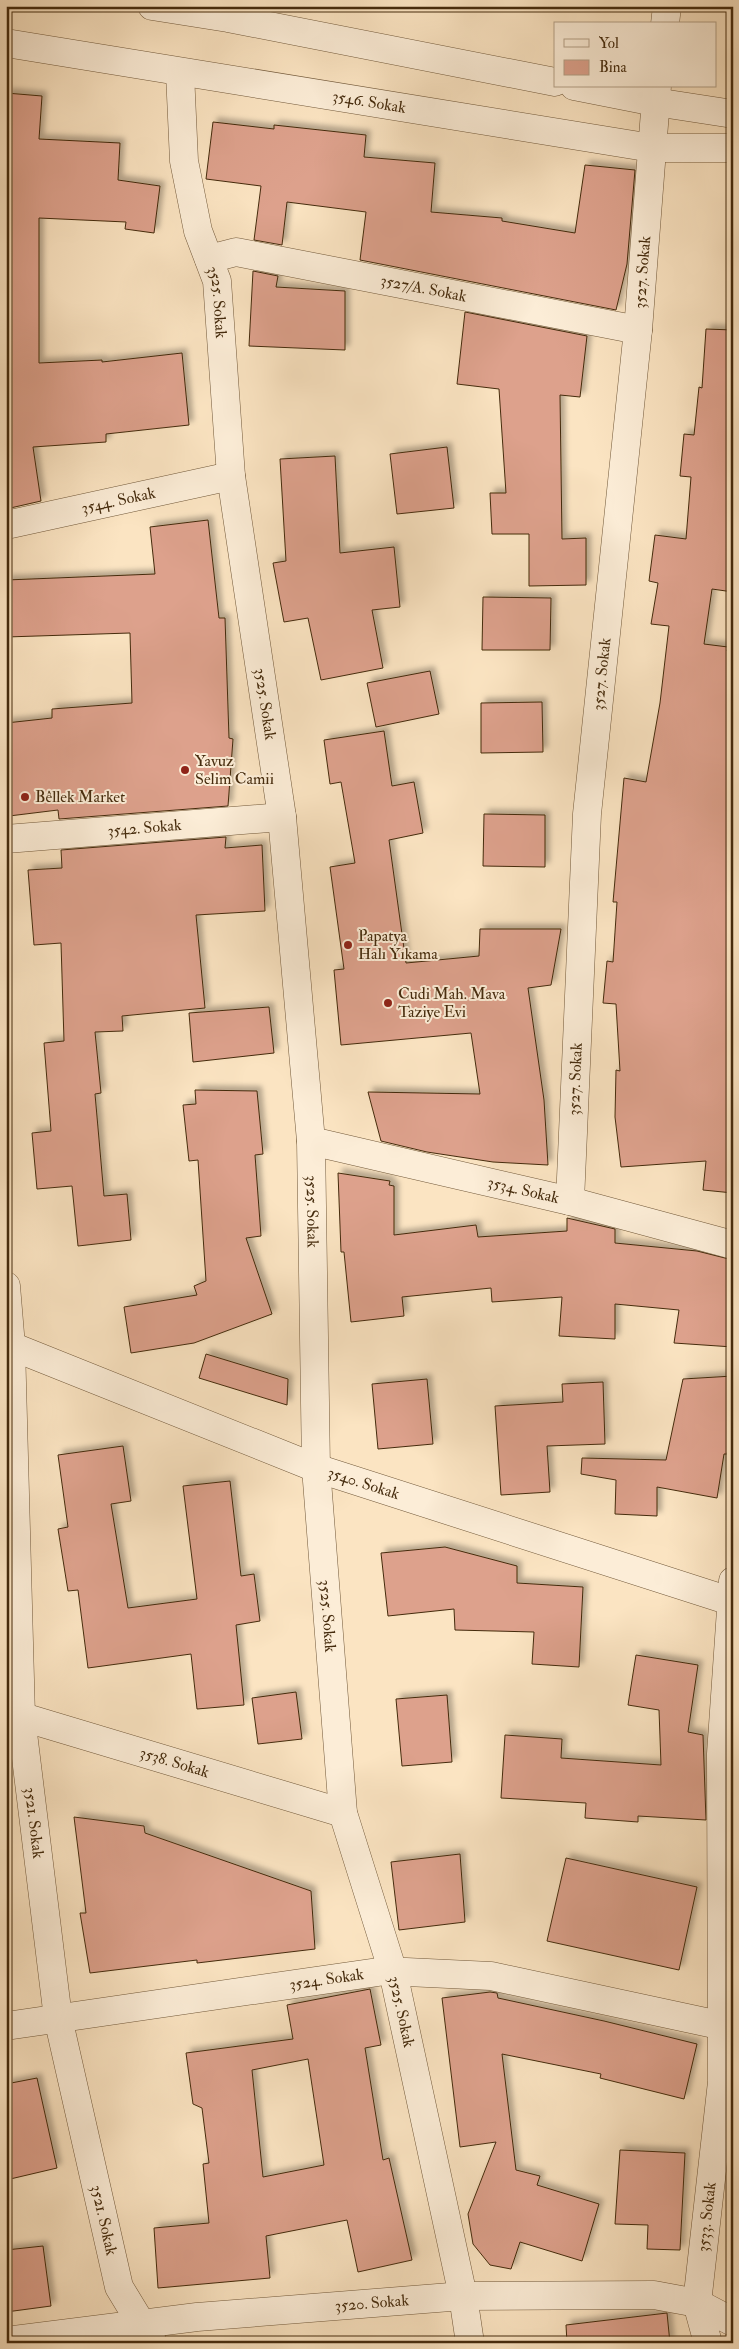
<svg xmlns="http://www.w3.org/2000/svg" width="739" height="2349" font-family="'IM FELL Double Pica',serif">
<defs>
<filter id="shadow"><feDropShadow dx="4.5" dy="-4.5" stdDeviation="2.5" flood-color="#0004"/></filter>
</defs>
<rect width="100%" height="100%" fill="#fbe4c2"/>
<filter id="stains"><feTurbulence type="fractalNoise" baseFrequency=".004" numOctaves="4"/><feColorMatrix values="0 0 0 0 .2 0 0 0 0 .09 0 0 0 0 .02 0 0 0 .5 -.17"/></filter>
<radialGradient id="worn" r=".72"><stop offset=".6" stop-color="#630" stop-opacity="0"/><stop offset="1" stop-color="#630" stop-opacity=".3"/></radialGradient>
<g fill="#dda18c" stroke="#452b0d" fill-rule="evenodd" filter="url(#shadow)">
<polygon points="6,93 42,96 39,139 120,143 118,180 160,186 154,233 125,229 126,222 39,218 39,363 102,360 102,362 182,353 189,425 106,434 106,442 33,447 41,501 6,509"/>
<polygon points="213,122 274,129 274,125 366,135 364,157 435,163 431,212 502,218 502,221 575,233 585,165 635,170 627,264 616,310 360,260 366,212 287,202 282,245 254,240 261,186 206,179"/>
<polygon points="253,271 278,276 276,287 345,291 345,350 249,346"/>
<polygon points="465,312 587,336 580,397 560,395 562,539 586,538 586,585 529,586 529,534 492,534 490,493 506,493 499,389 457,384"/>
<polygon points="706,329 733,330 733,592 712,589 704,644 728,647 727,651 733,651 733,1193 703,1190 706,1161 621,1167 615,1117 616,1070 620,1071 616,1004 603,1003 607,961 613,962 617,902 613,902 624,778 646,782 660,703 669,626 651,624 658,583 649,581 655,535 686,539 691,477 680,476 684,434 694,435 699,387 702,388"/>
<polygon points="447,447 454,508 397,514 390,454"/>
<polygon points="335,456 340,553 394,547 400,607 372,610 383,668 321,680 308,618 284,622 273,563 286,561 280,459"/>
<polygon points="208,520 219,618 225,618 229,738 233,739 228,806 59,819 58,810 9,816 6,797 6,723 52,718 52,709 132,703 130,633 6,637 6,580 155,574 150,527"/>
<polygon points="483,597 551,598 550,650 482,650"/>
<polygon points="430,671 439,714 376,727 367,683"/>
<polygon points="542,702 543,752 481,753 481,703"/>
<polygon points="384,731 392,786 414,782 423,833 389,840 406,963 479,956 480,929 561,929 551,985 528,988 544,1100 548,1165 493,1162 427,1152 381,1141 368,1092 480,1094 471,1033 341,1045 334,970 344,969 330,867 355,863 341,782 330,784 324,740"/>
<polygon points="484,814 545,815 545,867 483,866"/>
<polygon points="226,837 225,848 262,845 265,911 196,915 205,1008 122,1016 123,1031 95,1032 101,1093 95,1094 104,1196 127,1194 131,1240 78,1246 72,1186 37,1189 32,1133 51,1131 44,1043 64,1041 61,943 34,945 28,870 62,868 61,850"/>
<polygon points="269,1007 274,1053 193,1062 189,1013"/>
<polygon points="195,1090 257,1091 263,1154 255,1155 261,1236 246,1238 272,1314 194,1343 131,1353 124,1307 197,1295 194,1286 206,1281 198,1160 189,1161 183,1105 196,1104"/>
<polygon points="338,1173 390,1181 389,1185 394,1186 394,1235 476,1225 478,1237 567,1231 567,1218 615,1229 615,1243 697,1251 733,1260 733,1347 674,1343 679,1310 615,1304 615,1339 559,1336 562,1297 492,1302 491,1288 402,1297 404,1316 351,1322 344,1252 341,1252"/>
<polygon points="206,1354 288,1379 287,1405 199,1378"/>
<polygon points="733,1376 733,1425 727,1454 724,1454 717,1498 657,1487 657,1516 615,1514 616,1480 581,1474 582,1458 666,1460 683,1379"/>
<polygon points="427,1379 433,1444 378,1449 372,1384"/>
<polygon points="603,1382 605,1444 547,1446 550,1492 501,1495 495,1406 563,1402 562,1384"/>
<polygon points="123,1446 131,1501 111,1504 128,1608 197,1599 183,1486 230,1481 241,1576 254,1574 260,1621 236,1625 244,1705 197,1709 191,1654 88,1668 78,1590 68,1591 58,1529 68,1527 58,1455"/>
<polygon points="445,1547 517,1566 517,1583 583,1587 579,1667 532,1664 534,1632 455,1630 454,1609 388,1616 381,1553"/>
<polygon points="636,1655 698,1665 688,1732 703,1735 706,1820 638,1816 638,1822 585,1818 586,1803 501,1798 505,1735 562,1739 561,1758 661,1765 659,1710 628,1705"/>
<polygon points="296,1692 302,1739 258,1744 252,1698"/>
<polygon points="447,1695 452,1762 402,1766 396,1699"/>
<polygon points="74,1817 144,1826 145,1833 311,1891 315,1949 197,1963 197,1960 90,1973 80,1913 86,1913"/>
<polygon points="460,1854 465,1922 399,1930 391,1862"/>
<polygon points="566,1858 697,1887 679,1970 547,1941"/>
<path d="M370,1989L381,2045L365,2048L383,2160L389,2158L412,2260L358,2272L347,2220L266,2236L270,2278L158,2288L154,2228L209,2223L203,2164L209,2163L202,2108L193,2104L186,2053L293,2039L287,2005ZM308,2059L324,2165L263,2177L252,2070Z"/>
<polygon points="490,1992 497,1993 498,1998 604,2021 697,2044 684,2099 600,2078 601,2074 502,2054 516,2170 540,2176 537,2185 599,2204 582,2261 520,2242 511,2269 490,2265 473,2244 468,2214 496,2142 460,2147 442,1998"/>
<polygon points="37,2078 57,2168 6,2180 6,2084"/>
<polygon points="620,2150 685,2153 680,2250 647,2249 648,2225 615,2224"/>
<polygon points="43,2246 51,2306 6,2312 6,2250"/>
<polygon points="667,2313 670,2343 567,2343 566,2325"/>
</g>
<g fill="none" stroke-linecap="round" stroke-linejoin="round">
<g stroke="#72593a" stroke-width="29">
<g id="street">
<polyline points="152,6 228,18 555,82"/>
<polyline points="665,24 667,6"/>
<path id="s1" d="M6,43L652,148H733"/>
<path id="s2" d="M180,73L184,161L198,231L217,281L231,476L282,817L311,1141L316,1468L343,1813L393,1972L463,2296L470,2343"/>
<polyline points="574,86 655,102 733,114"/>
<path id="s3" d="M209,259L236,252L638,330"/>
<path id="s4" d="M6,525L231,476"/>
<path id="s5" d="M6,839L282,817"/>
<path id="s6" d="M311,1141L570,1201L733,1245"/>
<path id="s7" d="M570,1201L587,814L638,330L657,86"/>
<path id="s8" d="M6,1286L11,1346L21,1717L58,2018L119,2287L153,2343"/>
<path id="s9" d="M6,1342L11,1346L316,1468L730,1601"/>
<path id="s10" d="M6,1712L343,1813"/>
<path id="s11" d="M6,2026L385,1971L491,1976L733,2028"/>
<path id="s12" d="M6,2341L197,2317L463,2296L654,2295L697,2303L733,2322"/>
<path id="s13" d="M708,2343L697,2303L722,2082L721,1754L733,1581"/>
</g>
</g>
<use href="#street" stroke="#fcedd7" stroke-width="28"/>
</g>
<g fill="#8f2418" stroke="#fcedd7" stroke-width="2">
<circle cx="185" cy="770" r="5"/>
<circle cx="25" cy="797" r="5"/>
<circle cx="348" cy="945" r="5"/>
<circle cx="388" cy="1003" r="5"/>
</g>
<g text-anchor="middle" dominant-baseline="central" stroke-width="4" stroke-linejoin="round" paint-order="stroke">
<g font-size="16" fill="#452b0d" stroke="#fcedd7">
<text stroke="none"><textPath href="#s1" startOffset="368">3546. Sokak</textPath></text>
<text stroke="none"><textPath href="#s7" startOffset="932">3527. Sokak</textPath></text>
<text stroke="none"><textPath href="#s3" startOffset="219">3527/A. Sokak</textPath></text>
<text stroke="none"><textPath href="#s2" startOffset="234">3525. Sokak</textPath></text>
<text stroke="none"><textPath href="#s4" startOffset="115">3544. Sokak</textPath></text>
<text stroke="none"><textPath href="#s7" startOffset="528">3527. Sokak</textPath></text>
<text stroke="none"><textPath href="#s2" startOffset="639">3525. Sokak</textPath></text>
<text stroke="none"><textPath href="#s5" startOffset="139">3542. Sokak</textPath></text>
<text stroke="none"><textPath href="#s7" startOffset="122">3527. Sokak</textPath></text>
<text stroke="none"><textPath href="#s6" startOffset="218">3534. Sokak</textPath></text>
<text stroke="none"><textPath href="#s2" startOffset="1149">3525. Sokak</textPath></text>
<text stroke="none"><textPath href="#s9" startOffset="385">3540. Sokak</textPath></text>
<text stroke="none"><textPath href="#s2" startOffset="1554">3525. Sokak</textPath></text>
<text stroke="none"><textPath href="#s10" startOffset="176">3538. Sokak</textPath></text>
<text stroke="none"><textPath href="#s8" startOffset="538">3521. Sokak</textPath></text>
<text stroke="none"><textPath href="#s11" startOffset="324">3524. Sokak</textPath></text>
<text stroke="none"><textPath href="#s2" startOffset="1959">3525. Sokak</textPath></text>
<text stroke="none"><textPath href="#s13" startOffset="128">3533. Sokak</textPath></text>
<text stroke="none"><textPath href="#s8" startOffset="942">3521. Sokak</textPath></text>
<text stroke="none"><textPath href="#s12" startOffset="368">3520. Sokak</textPath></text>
</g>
<g font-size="16" fill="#452b0d" stroke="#fcedd7" text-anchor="start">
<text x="195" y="761">Yavuz<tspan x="195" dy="18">Selim Camii</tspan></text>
<text x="35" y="797">Bêllek Market</text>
<text x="358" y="936">Papatya<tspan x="358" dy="18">Halı Yıkama</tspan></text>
<text x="398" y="994">Cudi Mah. Mava<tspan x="398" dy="18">Taziye Evi</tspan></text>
</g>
</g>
<rect width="739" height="2349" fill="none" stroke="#fbe4c2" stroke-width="25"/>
<rect x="8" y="8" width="724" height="2334" fill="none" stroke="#452b0d" stroke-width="2.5"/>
<rect x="12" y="12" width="714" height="2324" fill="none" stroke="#452b0d"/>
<rect x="554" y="22" width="162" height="65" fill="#fcedd7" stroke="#b39f86"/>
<rect x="564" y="39" width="25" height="8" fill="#fcedd7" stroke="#b39f86"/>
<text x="599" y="48" font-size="15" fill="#452b0d">Yol</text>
<rect x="564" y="60" width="25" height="15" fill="#dda18c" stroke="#b39f86"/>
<text x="599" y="72" font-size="15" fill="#452b0d">Bina</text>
<rect width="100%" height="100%" filter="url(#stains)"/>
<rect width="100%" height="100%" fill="url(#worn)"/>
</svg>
